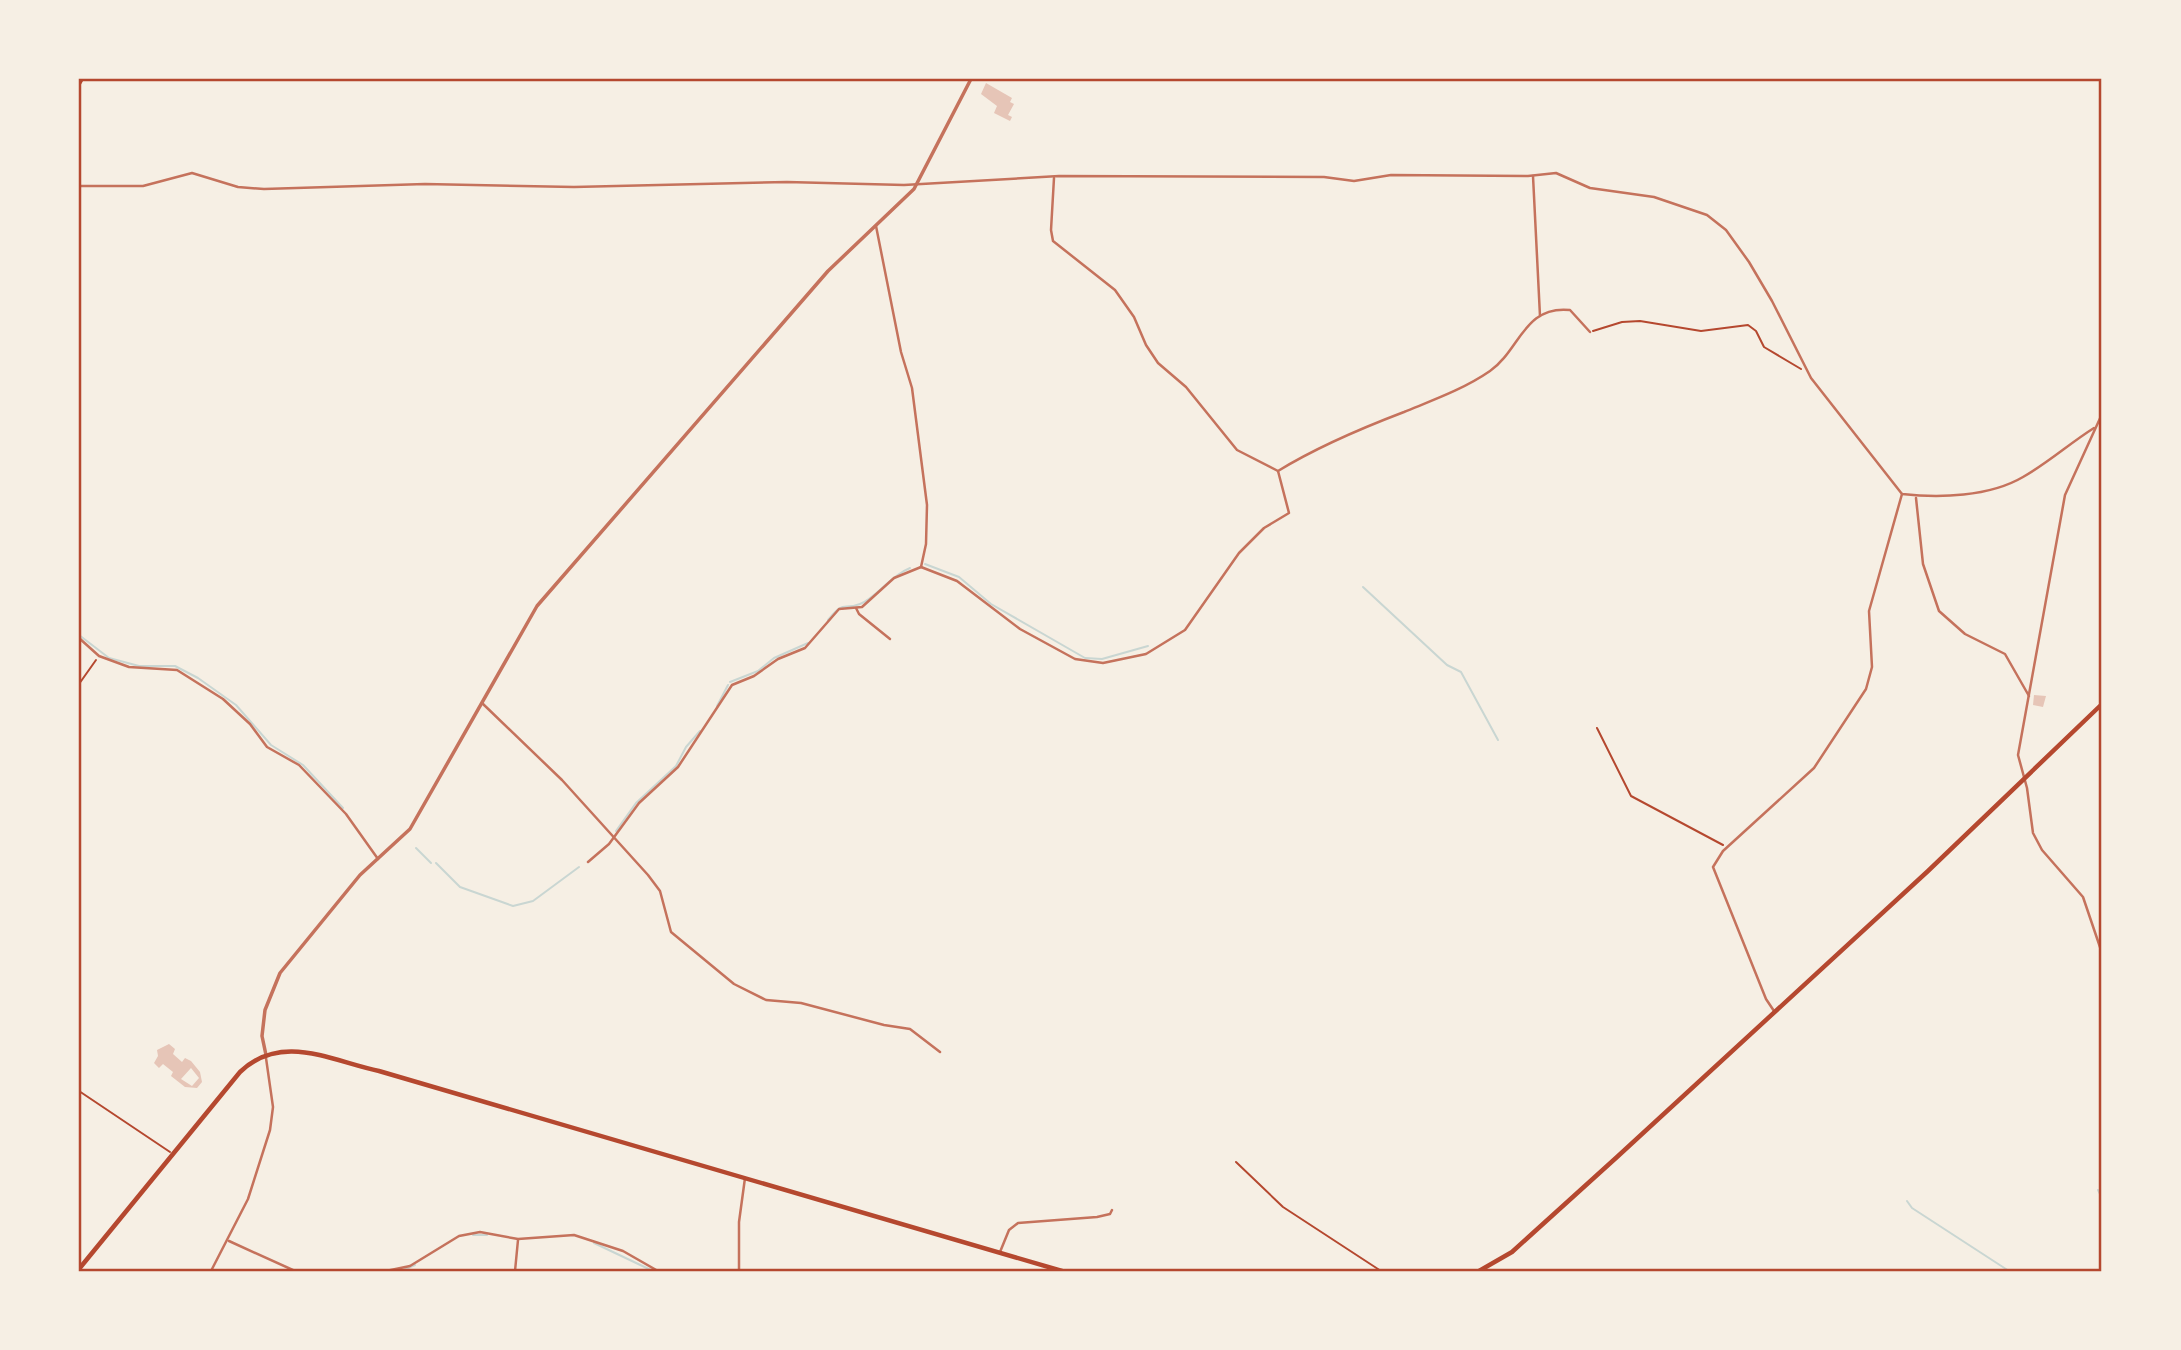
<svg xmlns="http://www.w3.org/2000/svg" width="2181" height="1350" font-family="'DejaVu Sans',sans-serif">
<rect width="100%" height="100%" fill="#f6efe4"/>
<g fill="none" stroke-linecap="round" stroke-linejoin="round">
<g stroke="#c9d6d2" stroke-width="2">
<polyline points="925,564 959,577 991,604 1085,658 1102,659 1148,646"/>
<polyline points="1363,587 1447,665 1461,672 1498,740"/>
<path d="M828,620C845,599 842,611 860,604C876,598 890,576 910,568"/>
<polyline points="79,635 109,658 139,666 175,666 198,678 236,705 271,745 303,765 343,808"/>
<polyline points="730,682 758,671 774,658 808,643"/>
<polyline points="717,706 728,685"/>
<polyline points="616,831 636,803 676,766 686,747 700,731"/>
<polyline points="416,848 431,863"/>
<polyline points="436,863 460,887 513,906 533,901 579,867"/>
<polyline points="2098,1190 2102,1198"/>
<polyline points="1907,1201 1912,1208 2009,1271"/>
<polyline points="473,1235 487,1235"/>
<polyline points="594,1243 653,1271"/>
<polyline points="401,1271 415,1265"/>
</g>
</g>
<g fill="#e6c5b7" fill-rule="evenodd">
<polygon points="986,83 1012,98 1010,102 1014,104 1008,115 1012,117 1010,121 994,113 997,106 981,94"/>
<polygon points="2034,695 2046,696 2043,707 2033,705"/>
<path d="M169,1044L175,1049L173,1054L182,1062L185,1058L191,1061L200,1072L202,1082L197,1088L185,1087L171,1076L173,1072L163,1064L159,1068L154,1063L158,1056L157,1050ZM191,1068L199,1078L192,1086L181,1079Z"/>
</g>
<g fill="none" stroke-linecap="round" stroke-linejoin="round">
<g stroke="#b5482f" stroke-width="2">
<polyline points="79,86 83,79"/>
<polyline points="1593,331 1622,322 1640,321 1701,331 1748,325 1756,331 1764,347 1801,369"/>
<polyline points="79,684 96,660"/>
<polyline points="1597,728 1631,796 1723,845"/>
<polyline points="79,761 79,775"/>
<polyline points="79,1091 170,1152"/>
<polyline points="1236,1162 1283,1207 1381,1271"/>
</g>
<g stroke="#c5725c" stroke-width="2.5">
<polyline points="1533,176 1540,316"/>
<path d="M79,186H143L192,173L238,187L264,189L425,184L574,187L787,182L904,185L1059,176L1324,177L1354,181L1391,175L1528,176L1556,173L1590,188L1654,197L1707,215L1726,230L1749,262L1772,301L1811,378L1902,494C1939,498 1989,497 2023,477C2048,463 2070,443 2094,428"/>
<polyline points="876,226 901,352 912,388 927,505 926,544 921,567"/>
<polyline points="2102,414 2065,495 2018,755 2027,788 2033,833 2042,850 2083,897 2102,953"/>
<path d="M1278,471C1317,447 1362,428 1404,412C1433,400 1464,389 1490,371C1520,350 1524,305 1570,310L1590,332"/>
<polyline points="1916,498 1923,564 1939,611 1965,634 2005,654 2029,696"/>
<polyline points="921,567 957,581 1020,629 1075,659 1103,663 1146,654 1185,630 1239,553 1264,528 1289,513 1278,471 1237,450 1186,387 1158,363 1146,345 1134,317 1115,290 1053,241 1051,230 1054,178"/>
<polyline points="856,608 859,614 890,639"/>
<polyline points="79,638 99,656 129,667 177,670 223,699 250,724 267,747 299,765 346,814 378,859"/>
<polyline points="482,703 562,780 648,875 660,891 671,932 734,984 766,1000 801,1003 884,1025 910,1029 940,1052"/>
<polyline points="588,862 609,844 639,803 678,767 732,685 754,676 778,659 805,648 839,609 862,607 894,578 921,567"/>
<polyline points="1774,1011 1766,999 1713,867 1723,851 1814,768 1866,689 1872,667 1869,611 1902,494"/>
<polyline points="229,1241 295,1271"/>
<polyline points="1000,1252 1009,1230 1018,1223 1097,1217 1110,1214 1112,1210"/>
<polyline points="739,1269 739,1222 745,1178"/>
<polyline points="211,1271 248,1199 270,1130 273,1107 266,1058"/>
<polyline points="386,1271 410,1266 459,1236 480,1232 518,1239 574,1235 623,1251 658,1271"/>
<polyline points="515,1271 518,1240"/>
<polyline points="736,1271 753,1271"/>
</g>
<polyline stroke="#c5725c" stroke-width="3.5" points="266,1055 262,1036 265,1010 280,973 360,875 410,829 537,606 828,271 914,189 971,79"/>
<g stroke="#b5482f" stroke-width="4.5">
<path d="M79,1269L240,1072C282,1032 331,1061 379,1071L1062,1271"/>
<polyline points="1479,1271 1512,1252 1617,1157 1928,871 2102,704"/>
</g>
</g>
<rect width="2181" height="1350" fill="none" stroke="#f6efe4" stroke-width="161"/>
<rect x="80" y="80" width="2020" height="1190" fill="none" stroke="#b5482f" stroke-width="2.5"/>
</svg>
